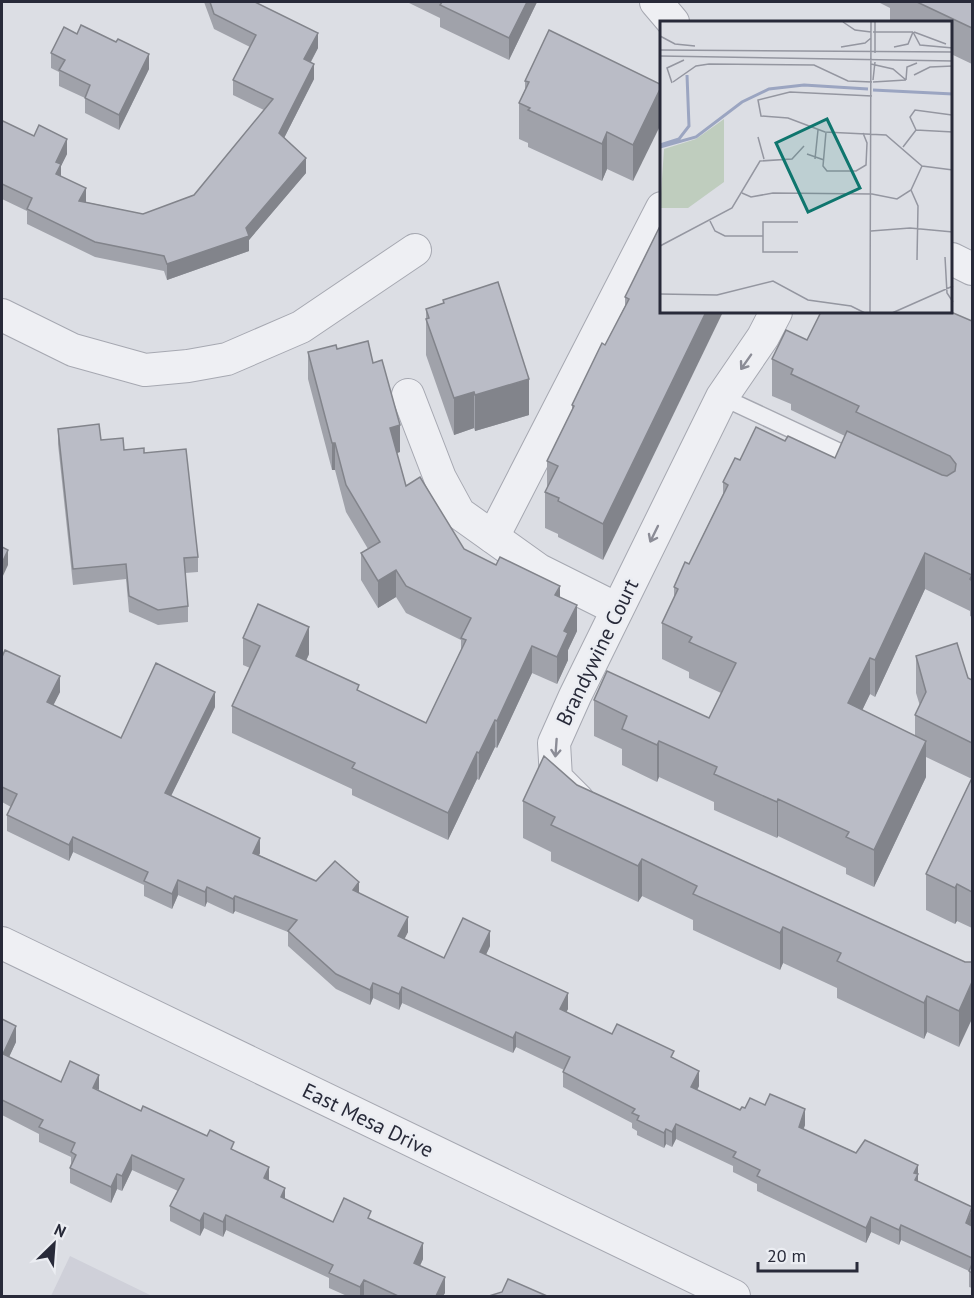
<svg xmlns="http://www.w3.org/2000/svg" width="974" height="1298" font-family="'PT Sans',sans-serif">
<rect width="100%" height="100%" fill="#dcdee4"/>
<polygon fill="#cfd0d9" points="70,1256 152,1296 51,1296"/>
<g fill="none" stroke-linecap="round" stroke-linejoin="round">
<g stroke="#a6a8b1" stroke-width="19">
<polyline id="service" points="722,397 857,460"/>
</g>
<g stroke="#a6a8b1" stroke-width="34">
<g id="minor">
<polyline points="656,2 673,22"/>
<polyline points="952,259 972,269"/>
<polyline points="2,315 73,350 145,370 188,366 227,359 301,327 415,250"/>
<polyline points="408,395 440,478 459,513 539,570 617,609"/>
<polyline points="493,537 662,208"/>
<polyline points="578,800 556,778 554,743 575,696 722,397 763,337 776,312"/>
<polyline points="2,943 734,1296"/>
</g>
</g>
<use href="#service" stroke="#eeeff3" stroke-width="16"/>
<use href="#minor" stroke="#eeeff3" stroke-width="32"/>
</g>
<g fill="#a0a2aa">
<polygon points="204,2 255,2 318,48 311,62 314,79 284,138 306,173 249,240 249,251 167,280 164,271 95,257 27,224 27,211 2,199 2,123 67,154 61,166 61,176 86,202 143,214 194,195 264,110 233,95 233,80 250,47 214,29"/>
<polygon points="407,2 537,2 509,60 440,27 440,18"/>
<polygon points="878,2 972,2 972,64 951,54 951,22 890,22 890,8"/>
<polygon points="51,53 149,69 119,130 85,113 85,98 59,86 59,72 51,68"/>
<polygon points="525,81 662,85 633,181 607,169 602,181 528,147 528,143 519,139 519,103 525,90"/>
<polygon points="662,222 603,560 558,537 558,534 545,528 545,492 547,488 547,461 572,411 572,405 605,345 625,306 625,297"/>
<polygon points="443,300 529,415 475,431 474,428 454,435 426,355 426,309 443,303"/>
<polygon points="972,321 972,617 970,616 970,611 925,589 875,697 870,694 862,710 915,736 915,715 920,706 916,693 916,656 972,680 972,928 957,921 955,924 926,910 926,874 972,779 926,757 926,777 874,887 846,874 846,868 778,836 777,838 714,810 714,802 659,777 657,782 622,765 622,749 594,736 594,700 709,718 721,693 689,678 689,672 662,659 662,623 674,598 674,587 689,564 723,494 723,482 740,460 785,441 835,458 845,436 791,410 791,404 772,396 772,359 807,340"/>
<polygon points="337,349 373,363 400,452 397,453 406,486 464,549 560,597 577,631 568,650 568,660 557,684 532,673 497,748 495,747 479,780 477,779 448,840 352,795 352,789 232,733 232,706 250,668 243,665 243,638 309,654 306,661 359,691 426,723 461,650 461,640 406,613 396,597 378,608 361,580 361,553 368,549 346,512 335,470 332,470 308,379 308,352"/>
<polygon points="58,429 101,440 124,450 144,453 198,557 198,572 185,573 188,606 188,622 158,625 129,612 126,579 73,585 58,444"/>
<polygon points="2,657 60,692 53,705 121,738 215,707 171,796 260,853 259,855 316,881 359,893 408,932 404,939 444,958 490,946 486,955 568,1009 566,1012 612,1034 674,1058 699,1086 697,1090 740,1110 745,1108 805,1125 803,1129 918,1180 918,1181 972,1224 972,1288 969,1287 969,1271 901,1240 899,1245 871,1232 866,1243 757,1191 757,1184 733,1172 733,1166 676,1139 672,1147 666,1144 664,1148 637,1135 637,1131 632,1128 632,1123 563,1087 563,1072 564,1070 516,1047 513,1053 402,1003 399,1010 373,998 370,1005 336,989 288,946 288,932 235,911 233,914 207,902 205,907 178,895 172,909 144,896 144,885 73,852 69,861 7,831 7,815 11,807 2,802"/>
<polygon points="577,785 965,962 959,1047 927,1032 924,1039 837,998 837,988 783,963 780,970 693,930 693,920 642,896 638,902 551,861 551,852 523,838 523,801"/>
<polygon points="2,1019 16,1042 9,1057 61,1082 98,1090 141,1111 234,1151 269,1181 285,1199 333,1222 371,1219 423,1259 420,1266 445,1293 443,1296 347,1296 329,1288 329,1278 226,1230 223,1237 204,1228 200,1236 170,1221 170,1206 178,1191 132,1170 122,1191 117,1189 111,1203 70,1183 70,1168 71,1164 71,1157 39,1142 39,1134 2,1115"/>
</g>
<g fill="#82848b">
<polygon points="527,2 537,2 509,60 509,38"/>
<polygon points="318,33 318,48 304,74 304,59"/>
<polygon points="149,54 149,69 119,130 119,115"/>
<polygon points="314,64 314,79 279,148 279,133"/>
<polygon points="662,86 662,122 633,181 633,145"/>
<polygon points="607,132 607,169 602,181 602,144"/>
<polygon points="67,139 67,154 61,166 61,180 56,189 56,162"/>
<polygon points="306,158 306,173 249,240 249,251 167,280 167,264 246,228"/>
<polygon points="86,188 86,203 79,201"/>
<polygon points="706,312 723,312 603,560 603,524"/>
<polygon points="529,379 529,415 475,431 475,395"/>
<polygon points="474,392 474,428 454,435 454,398"/>
<polygon points="400,425 400,452 390,455 390,428"/>
<rect x="332" y="443" width="3" height="27"/>
<polygon points="8,550 8,565 2,578 2,563"/>
<polygon points="925,553 925,589 875,697 875,660"/>
<polygon points="396,570 396,597 378,608 378,581"/>
<polygon points="560,586 560,613 555,595"/>
<polygon points="577,605 577,631 568,650 568,660 557,684 557,657 564,631"/>
<polygon points="309,627 309,654 296,683 296,656"/>
<polygon points="532,646 532,673 497,748 497,721"/>
<polygon points="870,658 870,694 848,740 848,703"/>
<polygon points="60,676 60,692 47,718 47,702"/>
<polygon points="215,692 215,707 165,808 165,793"/>
<polygon points="495,720 495,747 479,780 479,753"/>
<polygon points="659,741 659,777 657,782 657,745"/>
<polygon points="926,741 926,777 874,887 874,850"/>
<polygon points="477,752 477,779 448,840 448,813"/>
<polygon points="778,799 778,836 777,838 777,802"/>
<polygon points="73,837 73,852 69,861 69,845"/>
<polygon points="260,838 260,853 253,868 253,853"/>
<polygon points="642,859 642,896 638,902 638,866"/>
<polygon points="178,880 178,895 172,909 172,894"/>
<polygon points="359,882 359,897 353,890"/>
<polygon points="957,884 957,921 955,924 955,888"/>
<polygon points="207,887 207,902 205,907 205,892"/>
<polygon points="235,896 235,911 233,914 233,899"/>
<polygon points="408,917 408,932 398,952 398,936"/>
<polygon points="783,927 783,963 780,970 780,933"/>
<polygon points="490,931 490,946 480,967 480,952"/>
<polygon points="972,982 972,1019 959,1047 959,1011"/>
<polygon points="373,983 373,998 370,1005 370,990"/>
<polygon points="402,987 402,1003 399,1010 399,994"/>
<polygon points="568,993 568,1009 560,1024 560,1009"/>
<polygon points="927,996 927,1032 924,1039 924,1003"/>
<polygon points="16,1026 16,1042 3,1070 3,1054"/>
<polygon points="516,1032 516,1047 513,1053 513,1038"/>
<polygon points="699,1071 699,1086 691,1102 691,1087"/>
<polygon points="99,1075 99,1090 93,1088"/>
<polygon points="805,1109 805,1125 799,1143 799,1127"/>
<polygon points="676,1124 676,1139 672,1147 672,1132"/>
<polygon points="666,1129 666,1144 664,1148 664,1133"/>
<polygon points="132,1155 132,1170 122,1191 122,1176"/>
<polygon points="918,1165 918,1190 914,1173"/>
<polygon points="269,1167 269,1183 264,1178"/>
<polygon points="117,1174 117,1189 111,1203 111,1187"/>
<polygon points="285,1188 285,1203 281,1197"/>
<polygon points="972,1209 972,1224 966,1238 966,1223"/>
<polygon points="204,1213 204,1228 200,1236 200,1221"/>
<polygon points="226,1215 226,1230 223,1237 223,1222"/>
<polygon points="871,1217 871,1232 866,1243 866,1228"/>
<polygon points="901,1225 901,1240 899,1245 899,1230"/>
<polygon points="423,1243 423,1259 414,1278 414,1263"/>
<polygon points="445,1277 445,1293 443,1296 436,1296"/>
<polygon points="364,1280 364,1296 360,1296 360,1287"/>
</g>
<g fill="#babcc6" stroke="#82848b" stroke-width="1.5">
<polygon points="210,2 255,2 318,33 304,59 314,64 279,133 306,158 246,228 249,236 167,264 164,256 95,242 27,209 32,198 2,184 2,123 3,121 34,136 39,125 67,139 56,162 61,164 56,174 86,188 79,201 143,214 194,195 273,99 233,80 256,35 214,14"/>
<polygon points="442,2 527,2 509,38 440,5"/>
<polygon points="917,2 972,2 972,28"/>
<polygon points="81,25 116,42 118,39 149,54 119,115 85,98 90,85 59,70 65,60 51,53 64,27 77,34"/>
<polygon points="549,30 662,85 633,145 607,132 602,144 528,110 530,108 519,103 529,82 525,81"/>
<polygon points="662,222 662,312 706,312 603,524 558,501 559,498 545,492 558,466 547,461 574,406 572,405 602,343 605,345 629,299 625,297"/>
<polygon points="498,282 529,379 475,395 474,392 454,398 426,319 429,318 426,309 444,303 443,300"/>
<polygon points="821,312 951,312 972,321 972,581 970,579 972,575 925,553 875,660 870,658 848,703 926,741 874,850 846,837 849,832 778,799 777,802 714,774 717,767 659,741 657,745 622,729 627,716 594,700 607,671 709,718 736,663 689,642 692,637 662,623 678,589 674,587 685,562 689,564 728,485 723,482 735,458 740,460 756,427 785,441 788,436 835,458 847,431 942,475 947,476 955,471 956,464 950,456 856,412 859,406 791,374 793,369 772,359 786,330 807,340"/>
<polygon points="368,341 373,363 382,360 400,425 390,428 406,486 420,477 464,549 496,565 500,557 560,586 555,595 577,605 564,631 568,633 557,657 532,646 497,721 495,720 479,753 477,752 448,813 352,768 355,763 232,706 260,646 243,638 258,604 309,627 296,656 359,685 357,690 426,723 466,640 461,638 471,618 406,586 396,570 378,581 361,553 380,542 346,485 335,443 332,443 308,352 336,345 337,349"/>
<polygon points="99,424 101,440 123,438 124,450 144,448 144,453 186,449 198,557 184,558 188,606 158,610 129,596 126,564 73,569 58,429"/>
<polygon points="2,547 8,550 2,563"/>
<polygon points="957,643 968,678 972,680 972,743 915,715 926,692 916,656"/>
<polygon points="5,650 60,676 47,702 121,738 156,663 215,692 165,793 260,838 253,853 316,881 335,861 359,882 353,890 408,917 398,936 444,958 463,918 490,931 480,952 568,993 560,1009 612,1034 617,1024 674,1051 671,1057 699,1071 691,1087 740,1110 742,1107 745,1108 750,1098 765,1105 770,1094 805,1109 799,1127 856,1153 865,1140 918,1165 914,1173 918,1174 915,1180 972,1207 966,1223 972,1226 972,1258 901,1225 899,1230 871,1217 866,1228 757,1176 760,1170 733,1157 736,1152 676,1124 672,1132 666,1129 664,1133 637,1120 639,1116 632,1113 635,1109 563,1072 570,1057 516,1032 513,1038 402,987 399,994 373,983 370,990 336,974 288,931 297,920 235,896 233,899 207,887 205,892 178,880 172,894 144,881 148,872 73,837 69,845 7,815 17,794 2,787 2,657"/>
<polygon points="544,756 577,785 965,962 972,962 972,982 959,1011 927,996 924,1003 837,961 841,953 783,927 780,933 693,894 697,886 642,859 638,866 551,825 555,817 523,801"/>
<polygon points="972,778 972,892 957,884 955,888 926,874"/>
<polygon points="2,1019 16,1026 3,1054 61,1082 70,1061 99,1075 93,1088 141,1111 143,1106 207,1136 210,1130 234,1142 231,1149 269,1167 264,1178 285,1188 281,1197 333,1222 344,1198 371,1211 368,1218 423,1243 414,1263 445,1277 436,1296 398,1296 364,1280 360,1287 329,1273 333,1265 226,1215 223,1222 204,1213 200,1221 170,1206 184,1179 132,1155 122,1176 117,1174 111,1187 70,1168 76,1155 71,1152 75,1143 39,1127 43,1120 2,1100"/>
<polygon points="972,1264 972,1273 969,1271"/>
<polygon points="508,1279 547,1296 489,1296 502,1292"/>
</g>
<defs><path id="oneway-shaft" d="M-6 0H5M1.5-3L5.5 0L1.5 3" fill="none" stroke-width="1.6" stroke-linecap="round" stroke-linejoin="round" transform="scale(1.5)"/></defs>
<g stroke="#8b8c96">
<use href="#oneway-shaft" transform="translate(746 362) rotate(125)"/>
<use href="#oneway-shaft" transform="translate(654 534) rotate(116)"/>
<use href="#oneway-shaft" transform="translate(556 748) rotate(94)"/>
</g>
<g text-anchor="middle" dominant-baseline="central" stroke-width="5" stroke-linejoin="round" paint-order="stroke">
<g font-size="21" fill="#282a39" stroke="#ebedf2">
<text transform="translate(597 652) rotate(-64)">Brandywine Court</text>
<text transform="translate(368 1120) rotate(26)">East Mesa Drive</text>
</g>
</g>
<g transform="translate(660 21)">
<rect width="292" height="292" fill="#dcdee4"/>
<path d="M64,98V161L28,187H0L4,128L36,118Z" fill="#bfcdbe"/>
<path fill="none" stroke="#9ba5c1" stroke-width="3" d="M213,69L293,73M0,124L19,118L29,105L27,54M0,126L36,116L82,81L109,68L144,64L208,68"/>
<path fill="none" stroke="#9496a0" stroke-width="1.5" d="M183,1L195,9L211,11M215,1V32M213,11H253M253,11L260,24L293,27M254,11L286,23M0,15L15,23L35,25M181,26L205,22L211,17M234,26L248,23L253,11M0,29L293,31M0,35L293,40M211,43L233,48L246,59M254,54L270,46L293,45M213,59L215,41M246,59L247,46L257,42M13,61L36,45L49,43L154,44L188,60L212,61M213,61L246,59M12,62L7,47L24,39M212,75L130,71L98,79L101,95L128,97L165,111L226,114L262,145L293,149M256,109L250,96L255,89L292,94M166,111L163,145L167,150H196L206,144L207,122L203,112M98,116L104,138M243,126L256,109L293,111M147,133L164,139M155,138L158,109M251,169L258,185L257,239M82,172L91,176L113,172L212,173L237,178L251,169L262,145M50,200L55,210L65,215H103M211,210L250,207L293,211M0,225L72,187L100,140L132,138L144,125M138,231H103V201H138M285,236L287,272L293,281M0,273L57,274L113,260L148,279L191,285L205,292M210,292L211,1M232,292L293,265"/>
<path fill="#0f766e" fill-opacity="0.15" stroke="#0f766e" stroke-width="3" d="M167,98L200,167L148,191L116,122Z"/>
<rect width="292" height="292" fill="none" stroke="#282a39" stroke-width="3"/>
</g>
<rect width="974" height="1298" fill="none" stroke="#282a39" stroke-width="6"/>
<g transform="translate(54 1244) rotate(25)" stroke="#ebedf2" stroke-width="4.5" paint-order="stroke">
<path d="M0-4.5L10 22L0 15L-10 22Z" fill="#282a39"/>
<text y="-9" font-size="16" font-weight="bold" text-anchor="middle" fill="#282a39">N</text>
</g>
<path d="M758 1262v9h99v-9" fill="none" stroke="#282a39" stroke-width="3"/>
<text x="767" y="1262" font-size="18" fill="#282a39" stroke="#ebedf2" stroke-width="4.5" paint-order="stroke">20 m</text>
</svg>
